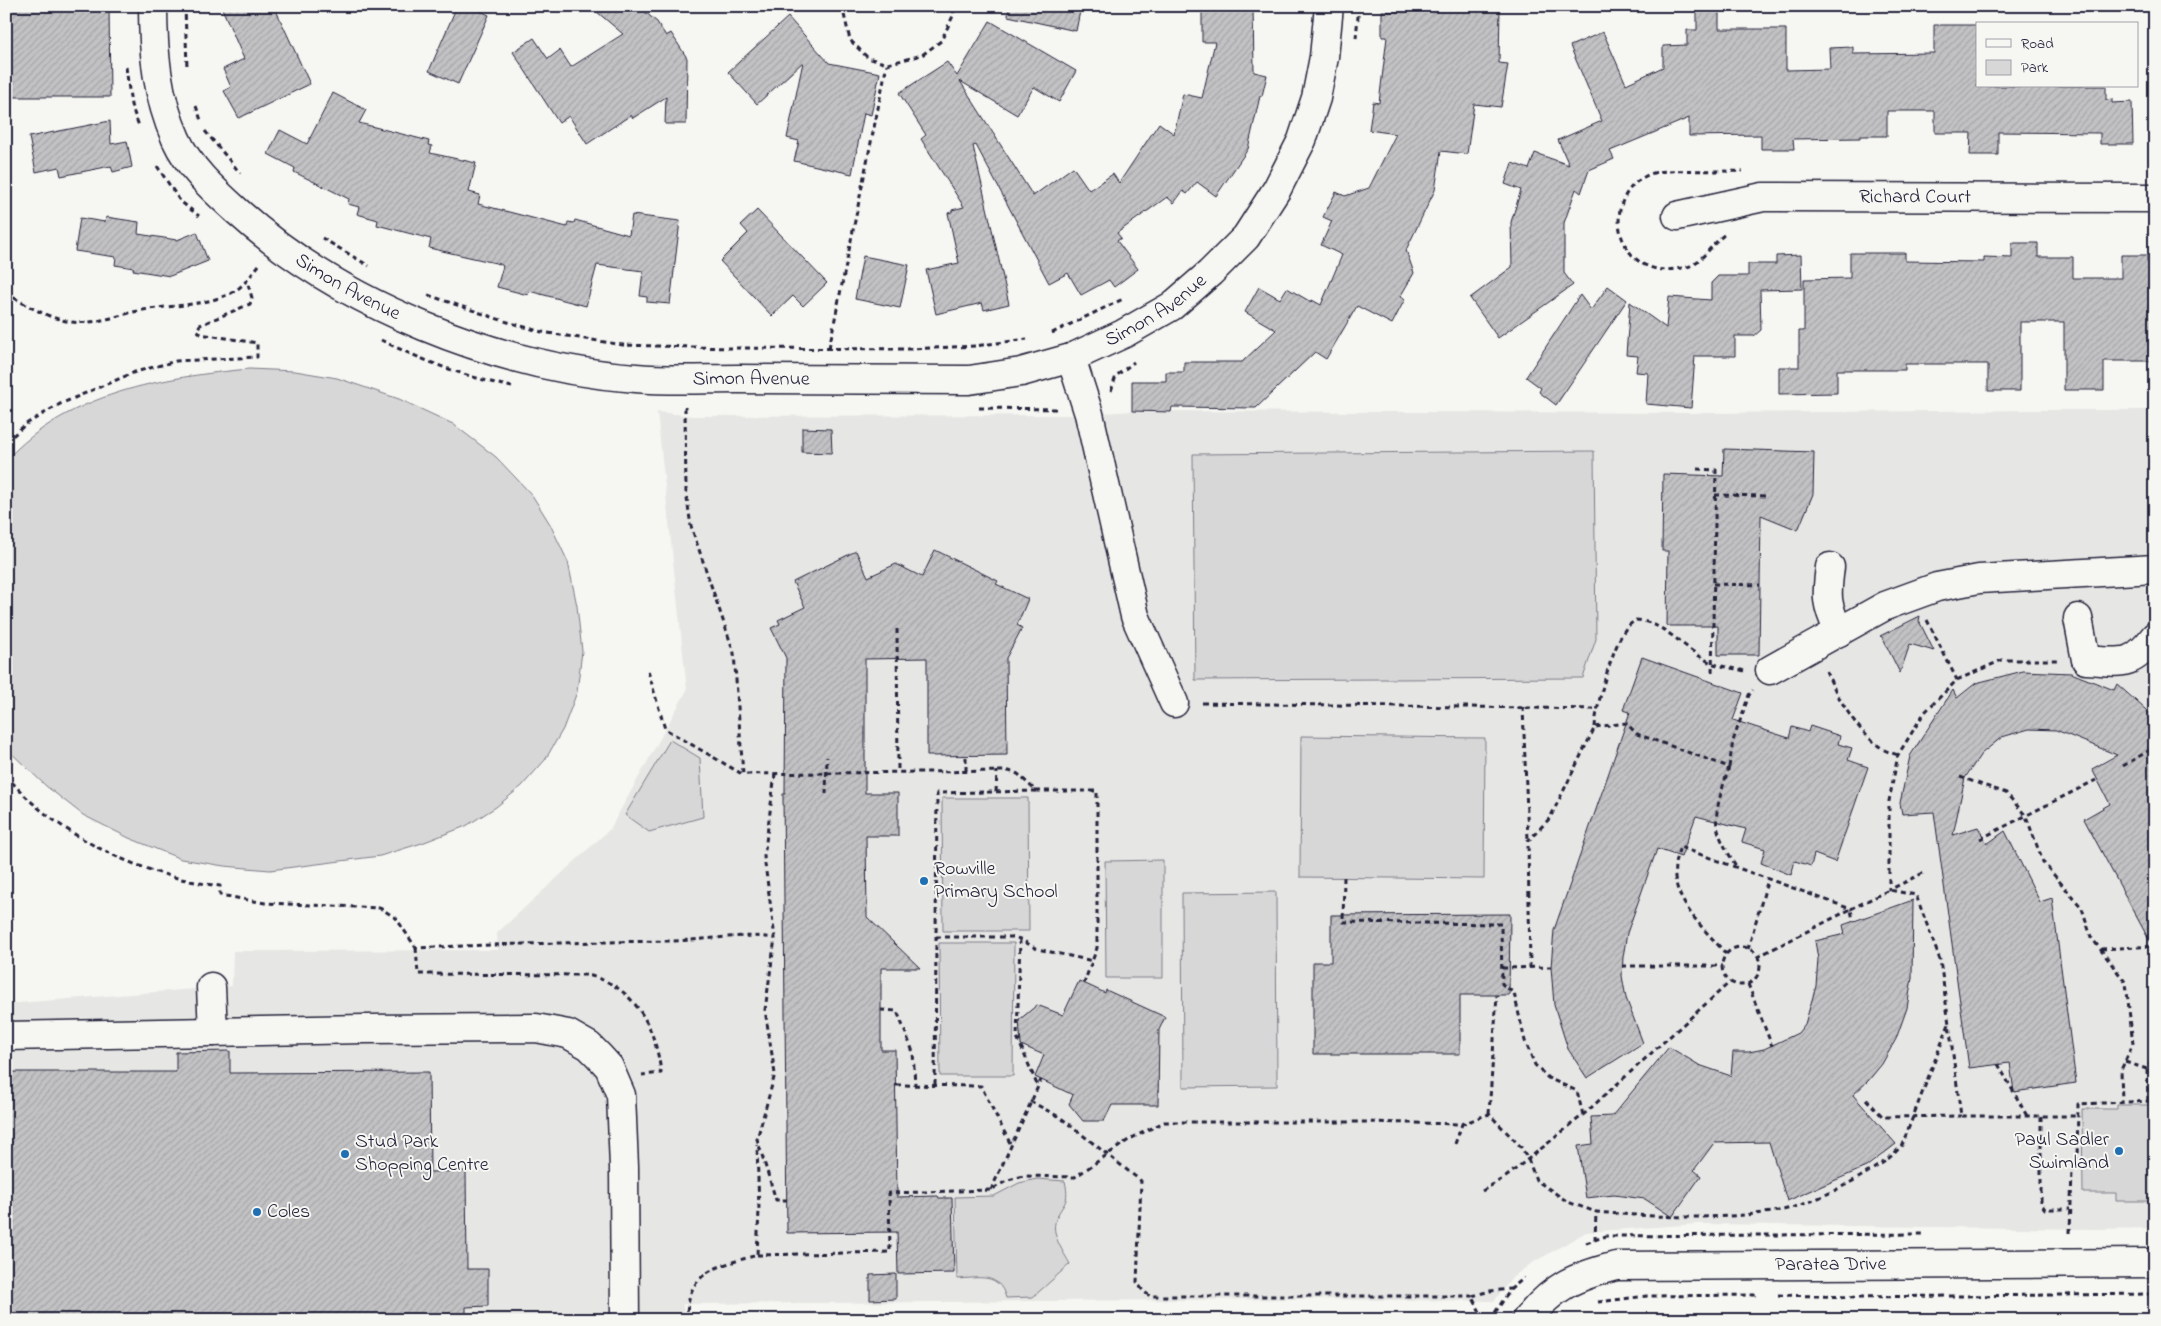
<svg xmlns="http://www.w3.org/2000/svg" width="2161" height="1326" font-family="'Indie Flower',sans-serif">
<defs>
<pattern id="building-hatch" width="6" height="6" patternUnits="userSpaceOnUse" patternTransform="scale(1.25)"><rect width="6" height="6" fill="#c2c2c4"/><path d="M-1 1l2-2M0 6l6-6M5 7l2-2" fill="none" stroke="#a6a6a9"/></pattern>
</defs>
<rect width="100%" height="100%" fill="#f6f6f2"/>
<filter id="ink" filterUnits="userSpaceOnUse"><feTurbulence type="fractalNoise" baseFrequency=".02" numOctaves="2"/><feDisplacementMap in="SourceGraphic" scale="10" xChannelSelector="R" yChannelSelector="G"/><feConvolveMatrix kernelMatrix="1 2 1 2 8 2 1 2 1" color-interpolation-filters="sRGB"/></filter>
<g filter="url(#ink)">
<polygon fill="#e6e6e4" points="2039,410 2155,410 2155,1228 2094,1229 1698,1224 1586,1232 1529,1265 1513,1277 1494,1301 1298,1299 683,1304 684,1320 6,1320 6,1004 232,986 233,951 498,950 497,933 610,829 687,690 657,412 693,416 1074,415 1132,411 1709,413"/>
<g fill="#d7d7d7" stroke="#7c7c89">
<path d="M249,369L295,371L337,378L399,399L453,424L496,457L532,495L550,524L568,562L577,606L582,651L577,692L563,729L545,760L522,786L496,807L466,826L422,843L380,856L270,870L224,866L181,859L129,838L83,815L46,786L6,748V460C68,393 163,377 249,369Z"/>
<polygon points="1594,451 1596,639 1583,678 1195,680 1193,454"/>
<polygon points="1301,736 1485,738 1484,879 1300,877"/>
<polygon points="670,740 700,758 703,817 649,832 625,815"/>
<polygon points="942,798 1028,798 1029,931 943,931"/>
<polygon points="1163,860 1163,978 1106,978 1105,861"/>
<polygon points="1276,892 1277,1086 1183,1087 1182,893"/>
<polygon points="939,943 1014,943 1013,1076 940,1076"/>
<polygon points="2117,1105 2155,1105 2155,1201 2116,1201 2116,1193 2083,1193 2082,1109 2117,1109"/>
<path d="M1037,1179L1065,1181C1071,1207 1060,1203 1055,1223C1052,1236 1064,1253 1070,1264L1033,1297L1006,1298C999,1272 979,1278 957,1279L955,1197L994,1196L1019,1183Z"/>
</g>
<g fill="url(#building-hatch)" stroke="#22223b">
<polygon points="6,6 109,6 110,97 6,97"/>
<polygon points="221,6 274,6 310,84 239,118 224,91 231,87 223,69 244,59"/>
<polygon points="457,6 470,6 489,15 458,84 429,71"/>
<polygon points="590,6 638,6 657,22 666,36 671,33 687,58 686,124 665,124 666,97 633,118 631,115 587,144 569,116 559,123 513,52 534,38 548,59 560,50 571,67 623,34"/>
<polygon points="1009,6 1081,6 1076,31 1008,16"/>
<polygon points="1202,6 1253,6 1254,72 1267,75 1262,96 1260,96 1248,149 1216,196 1197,182 1187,194 1183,191 1174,203 1167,197 1117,233 1121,238 1117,241 1138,269 1114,287 1109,280 1081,295 1068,273 1049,283 976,145 973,146 1009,304 984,310 982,303 936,314 926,270 959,263 948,213 952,212 952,210 964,207 921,139 926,135 899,93 947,62 957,76 990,21 1076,71 1059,102 1034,87 1017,115 960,81 1033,196 1073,167 1089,190 1113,174 1119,183 1159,123 1174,134 1183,94 1202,98 1215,42 1202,42"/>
<polygon points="1407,6 1500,6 1499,63 1508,64 1501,107 1474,104 1467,154 1441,151 1435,190 1406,250 1414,273 1400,297 1405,299 1392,324 1357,306 1326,359 1315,352 1256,408 1172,407 1171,412 1132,411 1132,381 1166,381 1166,372 1184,372 1184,362 1242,362 1276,330 1245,312 1259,287 1280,299 1287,288 1311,302 1312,300 1321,305 1342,255 1321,245 1332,221 1323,217 1336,192 1345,196 1369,188 1396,134 1369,130 1373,102 1379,103 1387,37 1382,37 1382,11 1407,12"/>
<polygon points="1697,11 1719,11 1719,29 1786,29 1786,70 1830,69 1829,48 1853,47 1853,54 1934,53 1934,25 1977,25 1977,86 2106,86 2106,100 2112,99 2112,103 2132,102 2133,144 2100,144 2100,133 1998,132 1998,155 1970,155 1971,133 1935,133 1935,111 1887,111 1887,136 1860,136 1860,138 1793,139 1794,149 1761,149 1761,135 1689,136 1689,118 1610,151 1614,159 1589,170 1581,193 1576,189 1564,223 1564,273 1573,285 1498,338 1470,298 1512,267 1511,222 1521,190 1505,184 1512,163 1529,169 1535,153 1569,165 1558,140 1602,121 1570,46 1603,32 1626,84 1663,67 1663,46 1687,45 1687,30 1697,30"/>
<polygon points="788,17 829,63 880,73 871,115 864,113 852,174 794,161 799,141 787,138 803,62 757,104 728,72"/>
<polygon points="333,93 366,110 359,123 429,141 428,145 432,146 430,153 476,163 469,192 480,195 478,204 567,227 568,222 574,223 575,220 629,235 632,215 680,221 670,304 647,302 647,297 640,296 643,271 597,265 586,306 529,291 528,295 497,287 503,266 500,264 429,248 431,239 377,225 378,220 357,214 359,207 348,204 349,199 294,172 295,168 268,154 280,130 307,144"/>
<polygon points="110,121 111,144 127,141 132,167 113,172 111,166 61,176 59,167 36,172 29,137"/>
<polygon points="757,210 827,283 803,306 793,296 772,316 720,261 748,233 741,225"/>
<polygon points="106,217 139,222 138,234 177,240 197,232 208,261 170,276 133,270 134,268 115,265 116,257 75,251 80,218 105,222"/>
<polygon points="2012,243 2038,243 2038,257 2073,257 2073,278 2121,278 2121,255 2147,255 2147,262 2155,262 2155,361 2104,361 2104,390 2064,390 2064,322 2020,322 2020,391 1988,391 1988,364 1905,364 1905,370 1837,370 1837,393 1779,394 1779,367 1799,367 1799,331 1804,331 1804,279 1850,278 1850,253 1905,253 1905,261 1984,262 1984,257 2012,258"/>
<polygon points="1801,255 1802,289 1760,290 1761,330 1754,336 1735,336 1735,356 1695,356 1691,408 1646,404 1648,373 1636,372 1638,356 1626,355 1630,302 1666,328 1669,297 1711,300 1711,283 1718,276 1748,276 1748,264 1776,264 1776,256"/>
<polygon points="863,256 909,265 900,308 855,299"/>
<polygon points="1608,286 1627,300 1556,405 1539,392 1541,388 1526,377 1580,295 1591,310"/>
<polygon points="802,428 831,429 832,453 802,452"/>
<polygon points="1724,449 1814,452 1813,494 1798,530 1761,515 1759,655 1718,655 1718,626 1667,626 1668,551 1662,551 1663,474 1723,476"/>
<polygon points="935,550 998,581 996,584 1028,599 1017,625 1022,628 1006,658 1007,755 927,756 927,658 865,659 865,793 898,793 898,836 866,836 867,917 920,968 881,968 881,1050 895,1050 897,1197 938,1196 939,1198 952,1198 954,1273 898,1274 897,1232 787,1233 783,794 785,794 786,658 771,628 780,624 778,620 805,607 793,582 856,551 868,577 896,564 922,577"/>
<polygon points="1920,616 1919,621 1934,651 1910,644 1900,673 1882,637 1880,636"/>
<polygon points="1642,657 1743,693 1733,720 1789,738 1792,727 1808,732 1810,726 1840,736 1838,744 1852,748 1848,760 1868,767 1835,862 1814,854 1811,866 1795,861 1791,875 1761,863 1765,849 1742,842 1746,829 1696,816 1681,857 1657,849 1627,933 1623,957 1622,976 1626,998 1643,1043 1587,1078 1568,1049 1554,1005 1551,967 1554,930 1630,712 1623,710"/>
<polygon points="2023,671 2071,673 2114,690 2117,684 2155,718 2155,951 2084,819 2110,804 2092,769 2117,755 2056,730 2029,729 2002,737 1981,754 1965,778 1953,835 1978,827 1987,844 2005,831 2040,902 2052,898 2076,1083 2014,1092 2010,1063 1969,1068 1934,812 1902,814 1900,803 1910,756 1953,690 1957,698 1976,683"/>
<polygon points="1913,900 1912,978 1907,1008 1896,1039 1882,1064 1868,1081 1853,1095 1896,1144 1866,1167 1787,1201 1769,1142 1714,1143 1694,1170 1701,1176 1672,1217 1645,1199 1614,1195 1586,1198 1578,1146 1593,1144 1591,1117 1612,1116 1669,1047 1699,1065 1731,1076 1733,1052 1749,1052 1764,1049 1798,1033 1805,1024 1816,986 1818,959 1815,941 1845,934 1843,925"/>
<polygon points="1510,914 1509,995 1460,995 1460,1054 1313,1054 1313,962 1331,962 1331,915"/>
<polygon points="1079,981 1105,993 1106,990 1165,1017 1159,1030 1158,1105 1112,1105 1104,1121 1083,1121 1069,1104 1073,1095 1035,1077 1044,1055 1021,1045 1019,1020 1037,1005 1063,1015"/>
<polygon points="230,1051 230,1073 429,1072 430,1172 466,1171 467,1269 488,1269 488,1306 466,1307 466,1320 6,1320 6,1072 176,1072 176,1052"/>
<polygon points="896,1274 896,1299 870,1300 870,1275"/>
</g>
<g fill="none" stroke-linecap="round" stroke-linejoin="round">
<g stroke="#22223b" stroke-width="31">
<g id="minor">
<path id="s1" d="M153,6C153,52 157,97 176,139C189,168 215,191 238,212C341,305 498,368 636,378C670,381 704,379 737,379C815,380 892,380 969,380L1021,372L1071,358L1123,334L1172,306L1210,273L1246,237L1277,189L1302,140L1316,98L1324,57L1329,6"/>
<path id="s2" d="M1677,216L1763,197L2155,198"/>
<polyline points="1071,358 1089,414 1135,616 1174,703"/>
<path d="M1830,567C1826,597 1826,604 1839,632"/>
<path d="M2078,618L2086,660C2121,662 2131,668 2155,636"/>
<polyline points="1770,670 1885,606 1937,587 1979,579 2155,569"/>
<polyline points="211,987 213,1032"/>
<polyline points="6,1036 364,1029 536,1028 568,1034 589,1046 599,1056 609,1067 621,1095 624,1167 625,1320"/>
<path id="s3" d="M1526,1320C1555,1285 1574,1277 1616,1266L2155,1263"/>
</g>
</g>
<g stroke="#22223b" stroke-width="3" stroke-dasharray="5 4" stroke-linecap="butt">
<polyline points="185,6 187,68"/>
<polyline points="842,6 850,40 868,58 887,64 922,55 941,41 954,14 953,6"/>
<polyline points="1356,38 1359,6"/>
<polyline points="126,67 131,105 139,126"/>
<polyline points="196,106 202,123"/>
<polyline points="205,131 240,173"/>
<polyline points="157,166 180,201 199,216"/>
<path d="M1724,235C1712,244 1704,259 1690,266C1686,268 1680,268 1675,269C1618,279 1596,197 1650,174C1665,168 1723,172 1742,171"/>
<polyline points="322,238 369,266"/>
<path d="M6,293C26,305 49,319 72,322C97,325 120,314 143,310C172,305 203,306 229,294C242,289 251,275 259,265"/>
<polyline points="428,295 501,320 542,332 623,345 730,348 910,349 975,346 1027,339"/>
<polyline points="1052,333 1123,299"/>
<path d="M381,340C423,361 466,377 512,387"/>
<polyline points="829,348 887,64"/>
<polyline points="1111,391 1116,376 1134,362"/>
<polyline points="685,407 686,492 691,526 734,653 743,774 1009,771 1018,774 1036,791 1097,791 1097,948 1084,983"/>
<polyline points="979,408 1060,409"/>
<polyline points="6,442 26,424 60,404 135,372 176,361 257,357 257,343 201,334 197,330 200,325 250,304 252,298 247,280"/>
<polyline points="1697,469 1716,470 1712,674"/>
<polyline points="1715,495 1767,496"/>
<polyline points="1713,584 1760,585"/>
<polyline points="1927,620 1957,680"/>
<polyline points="897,629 898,772"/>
<polyline points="648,671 665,729 742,774"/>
<path d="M1826,671C1838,698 1855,729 1880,747C1884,751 1892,753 1898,755"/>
<polyline points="1202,703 1597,709"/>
<polyline points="1523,707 1528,840"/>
<path d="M1595,727C1596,705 1613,644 1627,627C1629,625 1633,622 1636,620C1666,622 1687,653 1714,664C1723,667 1734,668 1744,671"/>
<polyline points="2123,766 2155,747"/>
<polyline points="1729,767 1733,741 1749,695 1753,690"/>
<polyline points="966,771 966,756"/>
<polyline points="775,774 764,857 775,938 765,1010 775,1074 757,1139 776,1200 787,1200"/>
<path d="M6,775C55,836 144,877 220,886V895L265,903L380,908L396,918L416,948C502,944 587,942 672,941C707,940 741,933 775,938"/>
<polyline points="1960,777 2006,793 2026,816 2043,862 2082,908 2091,937 2126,983 2133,1044 2121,1070 2122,1102"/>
<polyline points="996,792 997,771"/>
<polyline points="826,794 827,757"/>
<polyline points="1980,839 2096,780"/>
<polyline points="1923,873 1889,890 1889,801 1898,755 1924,713 1957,680 2002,660 2058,660"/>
<polyline points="1344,877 1343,922 1501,924 1502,984 1514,993 1525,1041 1535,1065 1548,1078 1577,1091 1583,1115"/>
<polyline points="936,937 1013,937 1020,939 1037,949 1093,961"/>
<polyline points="1020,939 1017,1037 1038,1087"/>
<circle cx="1741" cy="966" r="19"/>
<path d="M416,948L418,974L586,975C634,984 656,1028 661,1073L642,1075"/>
<polyline points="1748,949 1768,879"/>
<polyline points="2101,949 2155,946"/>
<path d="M1726,954C1706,930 1671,901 1675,866C1675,860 1678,853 1680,847L1851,909L1889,890L1916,895L1940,960L1949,1024"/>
<polyline points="1757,957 1851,909 1853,921"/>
<polyline points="1622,966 1722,966"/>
<polyline points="1502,968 1551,967"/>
<path d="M1530,968L1528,841L1550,818L1595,727L1626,723L1637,734L1729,767C1724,783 1714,811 1717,826C1720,841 1729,854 1736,866"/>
<polyline points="1748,984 1772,1046"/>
<polyline points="881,1010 897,1011 913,1052 915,1085"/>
<polyline points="2125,1062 2147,1069"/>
<polyline points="1998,1064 2027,1116"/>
<polyline points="896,1085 981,1086 1011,1145"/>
<polyline points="935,1085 937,793 1036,791"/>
<polyline points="1866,1099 1883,1117 1961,1116"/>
<polyline points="1030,1101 1061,1118 1141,1181 1137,1282 1143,1291 1150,1296 1472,1296"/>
<polyline points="2148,1101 2147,1069 2155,1055"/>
<polyline points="1489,1114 1497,995"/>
<polyline points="2041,1116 2041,1204 2045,1209 2070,1209"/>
<polyline points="1455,1144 1462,1124"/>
<polyline points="991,1190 1041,1080"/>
<polyline points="1482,1191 1507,1176 1583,1115 1730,982"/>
<polyline points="2070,1233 2072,1170 2077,1160 2078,1104 2155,1101"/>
<path d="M1595,1240L1596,1212C1653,1217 1714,1220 1772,1212C1802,1208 1833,1192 1860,1177C1875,1168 1891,1159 1902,1145L1949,1024L1961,1116H2078"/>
<polyline points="1586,1243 1606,1236 1923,1234"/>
<polyline points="757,1255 890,1252 889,1193 991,1190 1008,1180 1024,1176 1075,1177 1130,1139 1164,1122 1362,1122 1462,1124 1489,1114 1521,1147 1528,1159 1536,1180 1568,1202 1596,1212"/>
<polyline points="1778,1295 1855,1297 2155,1294"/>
<polyline points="1598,1302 1647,1296 1757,1295"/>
<path d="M687,1320C686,1270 717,1267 757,1255L759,1210L757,1145"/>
<polyline points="1484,1320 1472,1296 1490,1291 1511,1289"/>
<polyline points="1490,1320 1511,1289 1524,1278"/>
</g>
<use href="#minor" stroke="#f6f6f2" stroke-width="28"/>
</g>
</g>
<g fill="#1f6fb2" stroke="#f6f6f2" stroke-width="2">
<circle cx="924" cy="881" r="5"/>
<circle cx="2119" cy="1151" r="5"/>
<circle cx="345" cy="1154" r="5"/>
<circle cx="257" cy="1212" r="5"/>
</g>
<g text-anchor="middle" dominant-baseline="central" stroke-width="4" stroke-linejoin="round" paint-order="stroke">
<g font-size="20" fill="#22223b" stroke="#f6f6f2">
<text stroke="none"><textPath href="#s2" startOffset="240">Richard Court</textPath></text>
<text stroke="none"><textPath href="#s1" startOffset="366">Simon Avenue</textPath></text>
<text stroke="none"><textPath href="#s1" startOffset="1206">Simon Avenue</textPath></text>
<text stroke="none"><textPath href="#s1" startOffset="786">Simon Avenue</textPath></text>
<text stroke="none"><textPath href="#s3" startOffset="322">Paratea Drive</textPath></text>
</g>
<g font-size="20" fill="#22223b" stroke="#f6f6f2" text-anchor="start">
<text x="934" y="869">Rowville<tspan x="934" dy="23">Primary School</tspan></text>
<text x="2109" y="1140" text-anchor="end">Paul Sadler<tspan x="2109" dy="23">Swimland</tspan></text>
<text x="355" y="1142">Stud Park<tspan x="355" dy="23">Shopping Centre</tspan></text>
<text x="267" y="1212">Coles</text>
</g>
</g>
<rect width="2161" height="1326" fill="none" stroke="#f6f6f2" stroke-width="25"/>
<rect x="12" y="12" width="2136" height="1301" fill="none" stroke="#22223b" stroke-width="2" filter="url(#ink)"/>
<rect x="1976" y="22" width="162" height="65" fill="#f6f6f2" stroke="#a1a1a9"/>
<rect x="1986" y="39" width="25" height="8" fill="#f6f6f2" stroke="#a1a1a9"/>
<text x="2021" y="48" font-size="15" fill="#22223b">Road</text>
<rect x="1986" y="60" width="25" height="15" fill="#d7d7d7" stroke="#a1a1a9"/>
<text x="2021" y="72" font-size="15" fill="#22223b">Park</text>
</svg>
